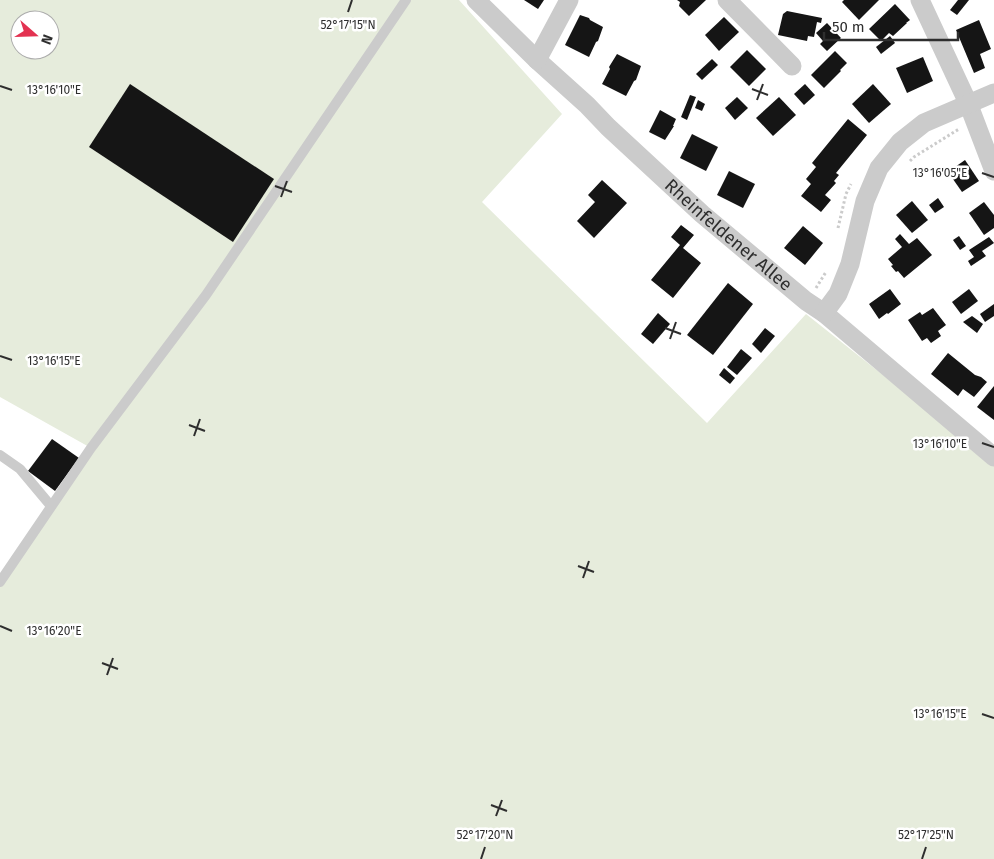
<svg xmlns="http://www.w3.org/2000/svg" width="994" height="859" font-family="'Fira Sans',sans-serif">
<rect width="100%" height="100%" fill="#fff"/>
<path fill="#e6ecdc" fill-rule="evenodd" d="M0,0H459L562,114L482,202L707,423L806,314L994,463V859H0V582L91,448L0,397ZM20,20H50V50H20Z"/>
<g fill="#151515">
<polygon points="524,0 544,0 538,9"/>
<polygon points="677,0 706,0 689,16 679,6 680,2"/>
<polygon points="844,0 879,0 859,20 842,2"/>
<polygon points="958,0 969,0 957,15 950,10"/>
<polygon points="895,4 910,20 906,23 907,23 893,36 889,33 881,41 869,29"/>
<polygon points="787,11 822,18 821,23 817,22 814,37 808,36 807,41 778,35 783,14"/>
<polygon points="580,15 589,18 590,20 603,27 598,41 596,42 589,57 565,45"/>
<polygon points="724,17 739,32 719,51 705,35"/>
<polygon points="979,20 991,49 980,54 985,68 974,73 956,30"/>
<polygon points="827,23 841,38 827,51 820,44 823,41 816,33"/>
<polygon points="890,36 895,43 881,54 876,47"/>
<polygon points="747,50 766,69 749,86 730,67"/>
<polygon points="835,51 847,63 840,70 841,71 824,88 811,75"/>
<polygon points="617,54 641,66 636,80 634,81 626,96 602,84 610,69 609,67"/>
<polygon points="923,57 933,81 907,93 896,68"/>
<polygon points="712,59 718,65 702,80 696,74"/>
<polygon points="130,84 274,179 233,242 89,147"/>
<polygon points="805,84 815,95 804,105 794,94"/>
<polygon points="873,84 891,104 869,123 852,104"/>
<polygon points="690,95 696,97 687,120 681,117"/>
<polygon points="737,97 748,108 735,120 725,108"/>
<polygon points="779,97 796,115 773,136 756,118"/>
<polygon points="698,100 705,104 702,111 695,108"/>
<polygon points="660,110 676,119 673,126 674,126 665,140 649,132"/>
<polygon points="848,119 867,135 836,173 839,175 834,181 836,183 825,195 831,200 821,212 801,196 811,184 806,179 816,167 812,163"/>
<polygon points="692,134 718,147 706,171 680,158"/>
<polygon points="965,160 979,181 962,192 948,172"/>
<polygon points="729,171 755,184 743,208 717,195"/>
<polygon points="602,180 627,203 594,238 577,221 595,202 588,195"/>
<polygon points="938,198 944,207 935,213 929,205"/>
<polygon points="912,201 928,220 912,233 896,215"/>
<polygon points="984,202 994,215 994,228 984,235 969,213"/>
<polygon points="681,225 694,235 683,248 701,263 673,298 651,280 680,245 671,237"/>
<polygon points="803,226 823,243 805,265 784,248"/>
<polygon points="900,234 909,244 917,238 932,255 904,278 898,271 896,272 891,266 893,265 888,259 902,247 895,239"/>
<polygon points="959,236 966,246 960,250 953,240"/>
<polygon points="989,237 994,243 982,251 986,256 971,266 968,261 974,257 969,250"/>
<polygon points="728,283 753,304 713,355 687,335"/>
<polygon points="890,289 901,304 888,314 887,313 879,319 869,304"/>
<polygon points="969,289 978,301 961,314 952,302"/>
<polygon points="994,304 994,316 985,322 980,314"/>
<polygon points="933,308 946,325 938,331 941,336 931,343 927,338 922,341 908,320 920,312 922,315"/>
<polygon points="658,313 670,324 653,344 641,334"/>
<polygon points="972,316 983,324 977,333 963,322"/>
<polygon points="765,328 775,336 761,353 752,344"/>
<polygon points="741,349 752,358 737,375 727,367"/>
<polygon points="948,353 975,375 981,377 987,382 974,397 963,389 958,396 931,374"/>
<polygon points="724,368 735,378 730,384 719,375"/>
<polygon points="994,386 994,420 977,407"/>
<polygon points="52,439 79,458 55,491 28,471"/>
</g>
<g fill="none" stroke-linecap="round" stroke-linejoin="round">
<g stroke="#cbcbcb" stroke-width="3" stroke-dasharray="2.5 2.5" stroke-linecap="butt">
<polyline points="910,161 914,157 959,129"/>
<polyline points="838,228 846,194 851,184"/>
<polyline points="816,288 826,272"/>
</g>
<g stroke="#cbcbcb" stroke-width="10">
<polyline points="0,455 20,469 51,506"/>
<polyline points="0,582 91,448 206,295 406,0"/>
</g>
<g stroke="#cbcbcb" stroke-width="19">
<path id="s1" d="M476,0L537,60L587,105L608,127L702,214L806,301L824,313L994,457"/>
<polyline points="727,0 792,66"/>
<polyline points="920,0 968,103 994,171"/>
<polyline points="537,60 569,0"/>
<polyline points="824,313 838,294 850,264 865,201 879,168 900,142 924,123 994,93"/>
</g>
</g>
<path fill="none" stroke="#2e2e2e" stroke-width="2" d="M348,12L352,0M0,86L12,90M752,89L768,95M757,100L763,84M982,173L994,177M275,186L292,192M281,197L287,181M665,328L681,334M670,339L676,322M0,356L12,360M189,425L205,431M194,436L200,419M982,443L994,447M578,566L594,572M583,578L589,561M0,626L12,631M102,663L118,669M107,675L113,658M982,714L994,718M491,805L507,811M496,816L502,800M481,859L485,847M922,859L926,847"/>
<g text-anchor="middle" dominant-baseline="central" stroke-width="5" stroke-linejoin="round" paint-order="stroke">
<g font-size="18" fill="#2e2e2e" stroke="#fff">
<text stroke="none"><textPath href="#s1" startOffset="345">Rheinfeldener Allee</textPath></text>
</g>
</g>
<g font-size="12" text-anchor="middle" fill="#2e2e2e" stroke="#fff" stroke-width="5" stroke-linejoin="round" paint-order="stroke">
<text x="348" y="29">52°17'15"N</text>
<text x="54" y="94">13°16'10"E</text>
<text x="940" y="177">13°16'05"E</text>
<text x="54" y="365">13°16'15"E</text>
<text x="940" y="448">13°16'10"E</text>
<text x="54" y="635">13°16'20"E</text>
<text x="940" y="718">13°16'15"E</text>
<text x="485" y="839">52°17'20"N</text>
<text x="926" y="839">52°17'25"N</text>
</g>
<g transform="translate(35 35) rotate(110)"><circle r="24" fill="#ffffff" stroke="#ababab"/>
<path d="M0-4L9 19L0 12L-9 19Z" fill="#e33251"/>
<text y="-8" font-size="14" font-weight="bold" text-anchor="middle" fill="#2e2e2e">N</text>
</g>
<path d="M824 32v8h134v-8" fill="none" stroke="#2e2e2e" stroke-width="2.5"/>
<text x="832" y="32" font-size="15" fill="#2e2e2e" stroke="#ffffff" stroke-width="4" paint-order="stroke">50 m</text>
</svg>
